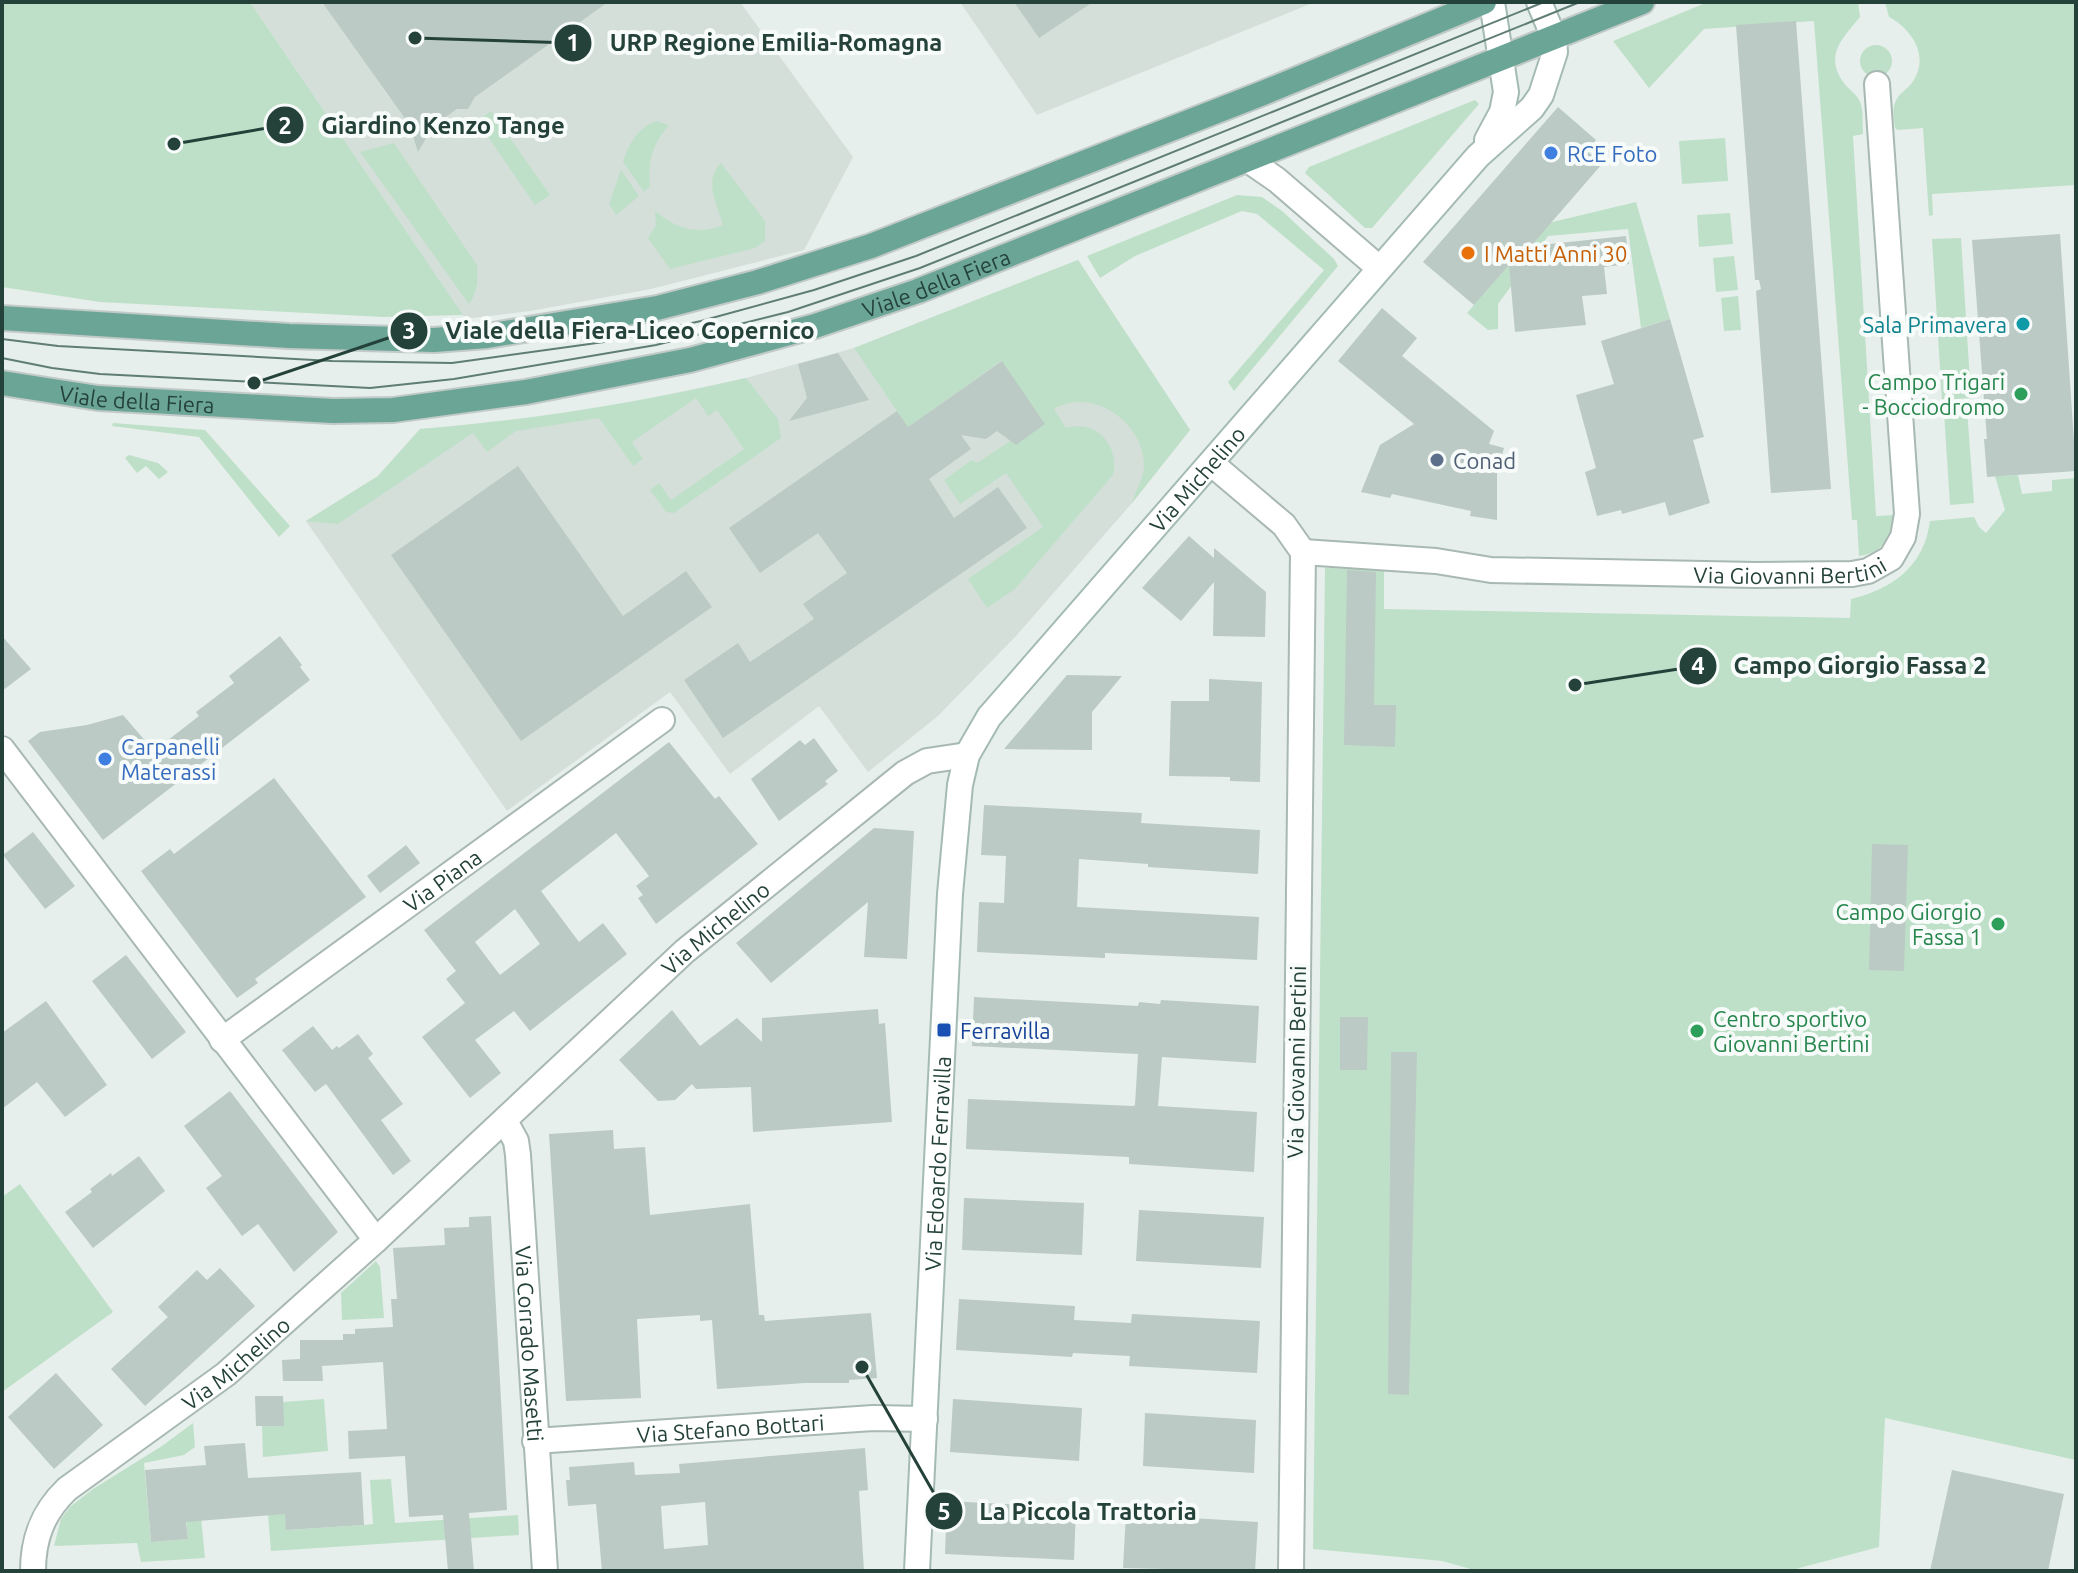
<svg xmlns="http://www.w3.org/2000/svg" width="2078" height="1573" font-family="Ubuntu,sans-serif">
<rect width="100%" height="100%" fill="#e6efeb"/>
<g fill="#d4dfda">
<polygon points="250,2 740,2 853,157 804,250 651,289 530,311 465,319"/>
<polygon points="960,2 1315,2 1037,115"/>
<polygon points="1078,260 1190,430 1132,503 1016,636 938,716 868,772 819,706 730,774 670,692 507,811 306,521 378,476 420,429 502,423 595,410 746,378 854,348"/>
</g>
<g fill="#bfe0c8">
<polygon points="2,2 250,2 463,315 383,317 100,302 2,287"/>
<path d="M1708,2H1858L1860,17C1844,37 1823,55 1844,83C1848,89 1858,95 1860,102C1864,110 1862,124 1863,134L1853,136L1876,516L1894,515C1893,537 1882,553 1859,556L1857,520H1852L1814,21L1704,29L1649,88L1613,41Z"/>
<path d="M1885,2H2076V185L1932,194L1933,215L1929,216L1923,128L1898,130L1895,128C1894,120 1892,110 1895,103C1898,94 1906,90 1911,84C1931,58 1913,30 1889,17Z"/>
<circle cx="1876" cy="61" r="16"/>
<polygon points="1475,100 1479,104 1372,228 1365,228 1305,173 1309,167"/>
<polygon points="491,111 550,195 535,205 477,121"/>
<path d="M656,121L669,125C652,145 648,160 650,186L644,192L623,162C629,143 638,128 656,121Z"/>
<polygon points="1725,138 1728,181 1682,184 1679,141"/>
<path d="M394,143L477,265C478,279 478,291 469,304L360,152Z"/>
<path d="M721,163L765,221V241L755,248L670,269L648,238L656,225L655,211C676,228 697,236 723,225C717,204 703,181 721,163Z"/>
<polygon points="621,170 639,196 616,215 609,204"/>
<polygon points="1237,195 1262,197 1282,211 1334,259 1338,266 1234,391 1228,382 1324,270 1257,214 1242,211 1135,256 1100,278 1087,256"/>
<polygon points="1636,202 1670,319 1641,328 1628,229 1548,236 1498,304 1498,329 1488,330 1467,313 1544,224"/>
<polygon points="1730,213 1733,244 1699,247 1697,215"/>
<polygon points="1961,238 1971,398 1942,400 1932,239"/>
<polygon points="1734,256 1738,290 1716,292 1713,258"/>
<path d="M1078,260L1190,430L1132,503C1135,491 1143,480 1144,467C1145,423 1093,386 1054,409L1066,428C1096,419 1120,445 1113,475L1015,589L987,608L968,579L1043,527L1006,473L960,504L944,480L972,460L977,463L1010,441L1020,442L1038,429L1041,418L1001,361L908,427L854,348Z"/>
<polygon points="1738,296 1741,330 1724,331 1721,298"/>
<path d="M746,378L778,419L781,438L674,513L666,512L650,490L659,483L671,500L744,449L717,410L708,416L696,398L632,442L643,459L633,466L599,418L516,431L487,452L473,433L338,524L306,521L378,476L420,429C531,420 638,403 746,378Z"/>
<polygon points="1967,410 1974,503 1950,505 1944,412"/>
<polygon points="113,423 205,430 290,526 279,537 199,437 112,426"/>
<polygon points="129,455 158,463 168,472 159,479 146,466 137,473 125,458"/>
<path d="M2018,475L2022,494L2052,491V480L2076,478V1460L1885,1418L1879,1547L1788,1571H1478L1442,1561L1313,1549L1325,568L1384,569V609L1850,618L1851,599C1892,589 1924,567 1930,521L1974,517L1979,527L1986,533L2005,510L1995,476Z"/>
<polygon points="20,1184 113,1312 2,1392 2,1197"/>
<polygon points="376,1261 380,1267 384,1318 342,1320 341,1293"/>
<polygon points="324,1399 328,1451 263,1457 262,1426 283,1426 283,1402"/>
<polygon points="193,1423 195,1447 184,1455 144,1463 151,1542 188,1539 186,1518 201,1517 205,1558 141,1562 137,1543 54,1546 61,1519 70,1507 93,1489 162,1446"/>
<polygon points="391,1479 395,1523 518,1515 519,1535 271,1551 266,1490 284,1490 287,1530 364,1525 373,1524 370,1480"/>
</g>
<g fill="#bbcac4" fill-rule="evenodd">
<polygon points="322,2 608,2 475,97 468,109 457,109 433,126 418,152 409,124"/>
<polygon points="1014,2 1093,2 1039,38"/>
<polygon points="1796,21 1831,489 1771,493 1756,291 1761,289 1759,280 1755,280 1736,25"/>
<polygon points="1558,107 1596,140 1587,151 1602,164 1531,246 1626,236 1629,264 1604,267 1607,294 1582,296 1586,325 1515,332 1509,265 1474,305 1423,262"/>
<polygon points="2060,234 2076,471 1987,477 1984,439 1987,439 1972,240"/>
<polygon points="1382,308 1417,338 1402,356 1494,431 1489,444 1504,448 1497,472 1497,520 1470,516 1471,511 1392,494 1390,498 1361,492 1380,445 1414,424 1338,361"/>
<polygon points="1670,319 1704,437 1693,440 1710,503 1669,516 1665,502 1622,514 1621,510 1597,516 1585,472 1596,468 1576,395 1614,384 1601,341"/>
<polygon points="838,353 869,400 789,421 807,398 798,364"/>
<polygon points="1002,361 1045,424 1016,445 997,431 986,439 961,435 971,449 929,479 954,518 998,487 1027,528 723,738 684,680 738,643 750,662 814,619 803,604 847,573 818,533 760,573 729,528 897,411 908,427"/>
<polygon points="518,466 623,616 686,571 712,607 521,741 391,555"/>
<polygon points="1189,536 1214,558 1214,548 1266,592 1265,637 1213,636 1214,582 1181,621 1142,588"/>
<polygon points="1347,570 1376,572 1374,705 1396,705 1395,747 1344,745"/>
<polygon points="2,636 31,669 2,691"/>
<polygon points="280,636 302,665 300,667 310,680 103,840 28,741 40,732 87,725 123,715 154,751 199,716 196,712 234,683 229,676"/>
<polygon points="1067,675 1122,676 1092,712 1092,750 1004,749"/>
<polygon points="1209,679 1262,682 1260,782 1230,781 1230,777 1169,776 1171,701 1209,701"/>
<polygon points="814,738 838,771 825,781 828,784 779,821 751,779 800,740 805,745"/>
<path d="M669,742L715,799L719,796L758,844L656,924L638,898L643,895L636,886L649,876L616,833L541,891L579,942L603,923L627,954L530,1031L514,1011L475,1040L501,1073L470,1098L422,1037L465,1003L446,979L456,971L424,930ZM515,909L540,944L500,975L475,942Z"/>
<polygon points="274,778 366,897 255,979 258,983 237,998 141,871 170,849 174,854"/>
<polygon points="984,805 1142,813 1141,823 1260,830 1258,874 1148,867 1148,864 1079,859 1077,907 1259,917 1257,960 1105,953 1105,958 977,952 979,902 1004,903 1006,856 981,855"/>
<polygon points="874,828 914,831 907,959 864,957 868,902 771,983 736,943"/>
<polygon points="33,832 75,886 45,909 3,855"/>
<polygon points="1872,844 1908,845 1904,971 1869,970"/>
<polygon points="406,845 420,863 380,893 367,876"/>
<polygon points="126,955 186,1032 152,1059 92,981"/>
<polygon points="974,997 1138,1006 1139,1002 1160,1004 1161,1000 1259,1006 1256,1063 1162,1057 1158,1106 1257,1112 1254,1172 1129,1164 1129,1157 966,1149 968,1099 1133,1106 1135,1105 1138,1054 972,1046"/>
<polygon points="46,1001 107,1085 65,1117 37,1082 2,1109 2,1033"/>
<polygon points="878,1009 879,1024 885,1023 892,1122 753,1132 751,1087 696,1089 692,1084 675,1100 658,1101 619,1060 672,1010 700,1046 737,1018 762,1042 762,1018"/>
<polygon points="1340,1017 1368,1017 1367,1070 1340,1070"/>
<polygon points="313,1026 332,1050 337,1046 339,1048 358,1034 373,1054 368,1058 403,1104 381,1120 411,1161 393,1175 326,1084 315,1092 282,1050"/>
<polygon points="1391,1052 1417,1052 1409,1395 1388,1394"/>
<polygon points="230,1091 338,1232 294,1272 258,1224 242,1236 206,1188 222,1176 184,1126"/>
<polygon points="613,1130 614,1149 645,1147 650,1215 750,1204 759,1315 764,1315 765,1321 871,1313 877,1378 849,1380 849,1383 805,1383 717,1389 712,1320 700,1321 700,1315 637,1319 641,1398 566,1401 549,1134"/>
<polygon points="139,1156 165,1191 93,1248 65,1212 92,1192 90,1189 111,1173 112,1176"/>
<polygon points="964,1198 1084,1203 1082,1255 962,1250"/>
<polygon points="1139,1210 1264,1217 1261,1268 1136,1261"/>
<polygon points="491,1216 507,1510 469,1513 474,1571 448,1571 443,1515 409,1517 405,1456 349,1459 348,1431 387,1429 383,1362 322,1366 323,1381 283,1381 282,1360 300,1359 300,1340 343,1340 343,1334 355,1334 355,1329 393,1327 391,1299 397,1299 393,1248 445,1245 444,1228 469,1227 469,1217"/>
<polygon points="220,1268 255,1306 145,1406 111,1369 168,1317 158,1307 197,1270 207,1280"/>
<polygon points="959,1299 1075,1306 1074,1320 1131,1323 1132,1314 1260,1321 1257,1373 1129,1366 1130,1356 1073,1353 1072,1357 956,1350"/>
<polygon points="56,1373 103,1425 54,1469 8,1417"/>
<polygon points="255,1396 283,1396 284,1426 256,1426"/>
<polygon points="953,1399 1082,1408 1079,1461 950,1452"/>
<polygon points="1145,1413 1256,1420 1254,1473 1143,1466"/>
<polygon points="245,1443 248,1478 361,1472 364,1525 286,1530 285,1514 186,1522 188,1539 151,1542 145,1470 206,1465 204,1446"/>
<path d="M865,1448L868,1490L859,1491L864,1571H602L596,1504L568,1506L566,1480H570L569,1467L634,1462L635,1475L680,1473L679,1464ZM705,1502L708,1545L664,1549L661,1506Z"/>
<polygon points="1952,1470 2064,1494 2048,1571 1930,1571"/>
<polygon points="947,1501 1076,1508 1074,1560 945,1554"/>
<polygon points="1126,1514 1258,1522 1255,1571 1123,1568"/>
</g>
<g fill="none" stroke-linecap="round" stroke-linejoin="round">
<g stroke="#a8b8b2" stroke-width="28">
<g id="street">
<polyline points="1248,160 1277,180 1379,268"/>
<polyline points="1212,464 1284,525 1303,552 1291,1571"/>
<path id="s1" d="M1303,552L1436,561L1491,570L1756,575L1852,574L1868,571L1891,558L1903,537L1907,514L1877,84"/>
<polyline points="2,749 376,1240"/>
<path id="s2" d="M222,1040L662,720"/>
<path id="s3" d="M505,1121L516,1141L518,1155L545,1571"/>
<path id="s4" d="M535,1441L873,1418L925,1419"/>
<path id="s5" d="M33,1571C33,1538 43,1512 67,1489L226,1374L376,1240L685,951L905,773L927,761L967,755"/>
</g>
</g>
<g stroke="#a4bbb3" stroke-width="28">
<g id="secondary">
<polyline points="1487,140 1502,112 1506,92 1492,2"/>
<path id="s6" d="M917,1571L950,894L960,785L967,755L989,717L1478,156L1532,108L1541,95L1555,52L1554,38L1539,2"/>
</g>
</g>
<g stroke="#c2cac8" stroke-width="28">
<g id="primary">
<polyline points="2,318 289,336 434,340 487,336 657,308 758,282 871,246 1263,93 1484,2"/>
<path id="s7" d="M2,383L98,398L333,411L393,410L526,392L690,360L815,326L918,291L1642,2"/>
</g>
</g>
<use href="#street" stroke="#fff" stroke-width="24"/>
<use href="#secondary" stroke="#fff" stroke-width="24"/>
<use href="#primary" stroke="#6aa596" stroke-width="24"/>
<g stroke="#5f7d75" stroke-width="2">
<polyline points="2,339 58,346 332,361 452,363 604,342 701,321 814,290 916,256 1544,2"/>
<polyline points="2,358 52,368 100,374 370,388 454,379 656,345 788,312 920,268 1580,2"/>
</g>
</g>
<g fill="#3f7fe0" stroke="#f7fbf9" stroke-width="3">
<circle cx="1551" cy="153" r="8"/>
<circle cx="105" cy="759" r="8"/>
</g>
<circle fill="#e8710a" stroke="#f7fbf9" stroke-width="3" cx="1468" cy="253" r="8"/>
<circle fill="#0f9aa8" stroke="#f7fbf9" stroke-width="3" cx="2023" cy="324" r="8"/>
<g fill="#2e9e5b" stroke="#f7fbf9" stroke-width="3">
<circle cx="2021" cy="394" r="8"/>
<circle cx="1998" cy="924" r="8"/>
<circle cx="1697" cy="1031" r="8"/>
</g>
<circle fill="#5c6f8a" stroke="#f7fbf9" stroke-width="3" cx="1437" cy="460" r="8"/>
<rect fill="#1a4fb4" stroke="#f7fbf9" stroke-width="3" x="936" y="1022" width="16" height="16" rx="4"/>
<g text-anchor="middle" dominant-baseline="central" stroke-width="8" stroke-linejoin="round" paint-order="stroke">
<g font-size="22" fill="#366cbe" stroke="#f7fbf9" text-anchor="start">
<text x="1567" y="153">RCE Foto</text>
<text x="121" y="746">Carpanelli<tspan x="121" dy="25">Materassi</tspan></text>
</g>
<g font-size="22" fill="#c56008" stroke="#f7fbf9" text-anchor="start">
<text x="1484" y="253">I Matti Anni 30</text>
</g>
<g font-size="22" fill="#24423a" stroke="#f7fbf9">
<text stroke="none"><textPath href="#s7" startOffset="952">Viale della Fiera</textPath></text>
<text stroke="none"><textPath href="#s7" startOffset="136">Viale della Fiera</textPath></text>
<text stroke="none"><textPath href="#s6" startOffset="1178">Via Michelino</textPath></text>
<text stroke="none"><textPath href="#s1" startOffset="488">Via Giovanni Bertini</textPath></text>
<text stroke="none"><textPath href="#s2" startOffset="272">Via Piana</textPath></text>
<text stroke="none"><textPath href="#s5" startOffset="950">Via Michelino</textPath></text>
<text transform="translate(1296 1062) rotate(-89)">Via Giovanni Bertini</text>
<text stroke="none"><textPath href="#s6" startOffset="408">Via Edoardo Ferravilla</textPath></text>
<text stroke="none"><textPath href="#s3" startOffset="226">Via Corrado Masetti</textPath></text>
<text stroke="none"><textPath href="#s5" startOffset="302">Via Michelino</textPath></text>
<text stroke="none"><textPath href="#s4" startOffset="196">Via Stefano Bottari</textPath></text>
</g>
<g font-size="22" fill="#0d838f" stroke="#f7fbf9" text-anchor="end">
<text x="2007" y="324">Sala Primavera</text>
</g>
<g font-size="22" fill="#27864d" stroke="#f7fbf9" text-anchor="end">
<text x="2005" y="381">Campo Trigari<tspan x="2005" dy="25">- Bocciodromo</tspan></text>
<text x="1982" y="911">Campo Giorgio<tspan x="1982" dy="25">Fassa 1</tspan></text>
<text x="1713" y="1018" text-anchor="start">Centro sportivo<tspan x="1713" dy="25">Giovanni Bertini</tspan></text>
</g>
<g font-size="22" fill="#4e5e75" stroke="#f7fbf9" text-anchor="start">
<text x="1453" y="460">Conad</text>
</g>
<g font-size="22" fill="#164399" stroke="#f7fbf9" text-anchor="start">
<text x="960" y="1030">Ferravilla</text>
</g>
</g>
<path fill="none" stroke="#24423a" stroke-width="3" d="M415 38L573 43M174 144L285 125M254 383L409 331M1575 685L1698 666M862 1367L944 1511"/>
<g fill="#24423a" stroke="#f7fbf9" stroke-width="3">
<circle cx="415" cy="38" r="8"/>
<circle cx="174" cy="144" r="8"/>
<circle cx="254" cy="383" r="8"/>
<circle cx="1575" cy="685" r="8"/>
<circle cx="862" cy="1367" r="8"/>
<circle cx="573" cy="43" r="20"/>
<circle cx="285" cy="125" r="20"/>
<circle cx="409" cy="331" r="20"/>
<circle cx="1698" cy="666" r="20"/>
<circle cx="944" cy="1511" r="20"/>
</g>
<g font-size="24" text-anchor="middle" font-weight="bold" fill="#fff">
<text x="573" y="51">1</text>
<text x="285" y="134">2</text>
<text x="409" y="339">3</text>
<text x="1698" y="674">4</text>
<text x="944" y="1520">5</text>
</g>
<g font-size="24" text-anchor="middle" font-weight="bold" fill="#24423a" stroke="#f7fbf9" stroke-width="8" stroke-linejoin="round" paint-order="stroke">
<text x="776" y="51">URP Regione Emilia-Romagna</text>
<text x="443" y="134">Giardino Kenzo Tange</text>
<text x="630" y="339">Viale della Fiera-Liceo Copernico</text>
<text x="1860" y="674">Campo Giorgio Fassa 2</text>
<text x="1088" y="1520">La Piccola Trattoria</text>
</g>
<rect width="2078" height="1573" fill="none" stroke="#24423a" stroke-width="8"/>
</svg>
